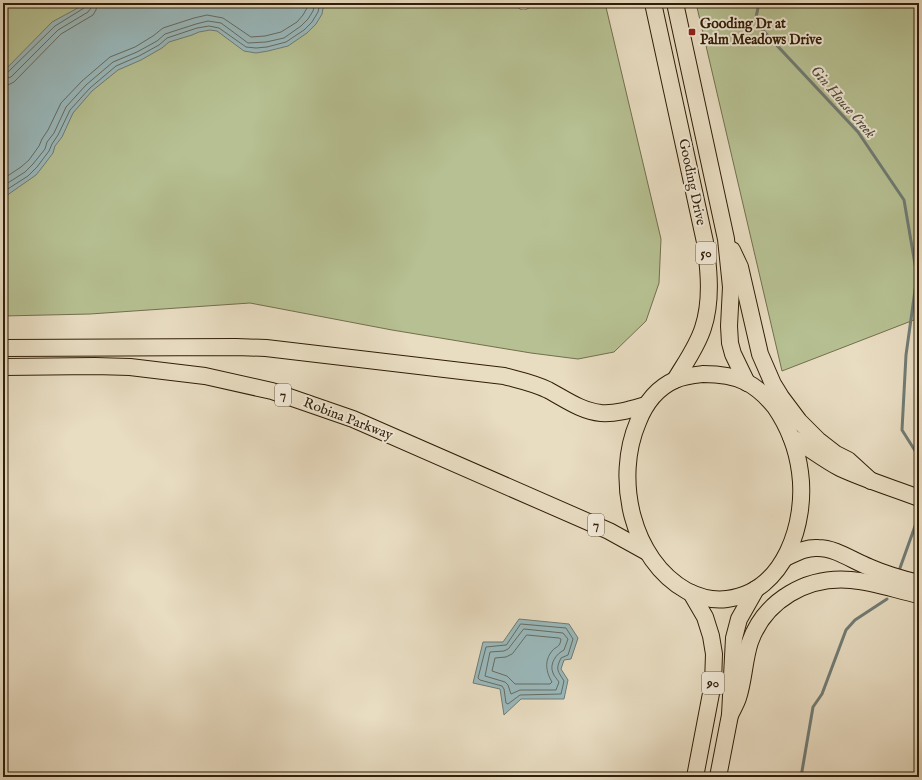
<svg xmlns="http://www.w3.org/2000/svg" width="922" height="780" font-family="'IM FELL English',serif">
<rect width="100%" height="100%" fill="#e8dcc1"/>
<filter id="stains"><feTurbulence type="fractalNoise" baseFrequency=".005" numOctaves="4"/><feColorMatrix values="0 0 0 0 .2 0 0 0 0 .09 0 0 0 0 .02 0 0 0 .5 -.17"/></filter>
<radialGradient id="worn" r=".72"><stop offset=".6" stop-color="#630" stop-opacity="0"/><stop offset="1" stop-color="#630" stop-opacity=".3"/></radialGradient>
<g fill="#b6c092" stroke="#736f4c">
<polygon points="3,3 605,3 661,239 659,283 646,321 614,352 578,359 531,353 392,330 250,303 90,314 3,316"/>
<polygon points="696,3 919,3 919,318 782,371"/>
</g>
<g fill="#9ab9bc" stroke="#707b74">
<polygon points="87,3 324,3 322,14 316,24 307,33 288,46 268,51 256,53 244,51 217,31 210,30 199,32 192,35 169,42 162,48 141,60 118,70 92,91 73,113 62,137 55,146 53,153 40,170 36,175 3,198 3,72 52,22"/>
<polygon points="519,619 569,624 578,638 571,659 564,660 561,669 568,680 564,699 521,699 504,715 500,689 473,683 483,642 503,642"/>
</g>
<g fill="none" stroke-linecap="round" stroke-linejoin="round">
<g stroke="#656c62" stroke-width="1">
<polyline points="3,74 7,73 55,26 84,8 86,3"/>
<polyline points="3,79 11,77 58,30 88,12 91,8 91,3"/>
<polyline points="3,85 8,85 14,82 61,34 93,15 96,10 97,3"/>
<polyline points="3,179 21,167 29,160 39,146 42,139 48,130 61,103 82,81 110,57 135,47 153,36 163,28 194,18 207,15 223,18 251,37 265,36 281,32 297,22 303,15 307,8 309,3"/>
<polyline points="3,186 25,172 33,164 45,149 47,142 54,133 66,107 86,85 113,62 137,52 157,41 165,34 196,24 208,21 221,23 248,43 266,42 284,38 301,26 308,19 313,11 315,3"/>
<polyline points="3,192 28,176 37,167 49,151 52,144 58,135 70,110 90,88 116,66 139,56 159,45 167,38 197,28 209,26 219,28 246,47 256,48 267,47 286,42 304,30 312,22 318,12 320,3"/>
<path d="M521,624L566,628L573,639L568,655L561,658C555,670 558,671 564,681L561,694L520,695L508,704L506,703L504,689L502,686L480,680L478,678L486,647L506,645Z"/>
<path d="M524,629L563,633L568,639L564,650C556,654 549,664 553,673C554,676 557,679 559,682L556,690H520L511,694L508,685L505,682L485,676L490,652L504,651L508,649Z"/>
<path d="M527,635L559,638L561,639C560,648 556,646 552,651C544,661 546,672 552,682L550,684H515L507,676L492,671L495,658L506,657L512,654Z"/>
</g>
<g stroke="#707b74" stroke-width="3">
<polyline points="759,3 755,22 858,132 904,200 917,276 906,355 902,430 919,457"/>
<polyline points="900,568 919,515"/>
<polyline points="801,777 813,707 822,694 846,630 855,620 887,599"/>
</g>
<g stroke="#5e4e36" stroke-width="14">
<polyline id="minor" points="523,3 524,3"/>
</g>
<g stroke="#301e07" stroke-width="18">
<g id="major">
<path d="M653,3L705,242C709,270 712,301 703,328C697,347 685,363 675,380"/>
<polyline points="675,3 726,239 731,287 729,326 730,343 733,354 747,383"/>
<polyline points="732,250 740,267 760,354 773,384 781,397 799,421 818,440 836,454 848,460 871,481"/>
<path d="M3,348L236,347L266,348L504,376C519,380 534,383 548,390C565,399 581,411 601,413C617,414 632,409 646,405"/>
<polyline points="3,367 95,366 130,367 205,376 272,391 353,419 609,531 647,552"/>
<path d="M703,374C718,374 732,375 746,382C758,388 767,397 775,407C788,426 797,449 800,472C807,522 785,592 727,599C713,601 699,597 687,591C631,560 614,478 638,422C645,404 657,388 675,380C684,376 694,375 703,374Z"/>
<path d="M791,437C808,447 823,459 840,468C866,480 893,488 919,498"/>
<path d="M785,558C796,553 806,547 818,548C836,548 853,561 869,567C885,574 902,579 919,583"/>
<polyline points="691,593 705,617 711,636 714,654 713,683 695,777"/>
<path d="M730,715C733,709 736,704 738,698C744,680 744,660 750,642C765,600 807,576 851,580C874,582 896,590 919,595"/>
<polyline points="718,777 730,715 734,638 739,619 756,589"/>
</g>
</g>
<use href="#minor" stroke="#f0e8d7" stroke-width="13"/>
<use href="#major" stroke="#e8dcc1" stroke-width="16"/>
</g>
<rect fill="#8f2418" stroke="#f0e8d7" stroke-width="1.5" x="688" y="28" width="8" height="8" rx="2"/>
<g text-anchor="middle" dominant-baseline="central" stroke-width="4" stroke-linejoin="round" paint-order="stroke">
<g fill="#f0e8d7" stroke="#6a5b45" stroke-width="1">
<rect x="696" y="242" width="20" height="22" rx="3"/>
<rect x="275" y="384" width="16" height="22" rx="3"/>
<rect x="588" y="514" width="16" height="22" rx="3"/>
<rect x="702" y="672" width="22" height="22" rx="3"/>
</g>
<g font-size="13" font-weight="bold" fill="#301e07">
<text x="706" y="253">50</text>
<text x="283" y="395">7</text>
<text x="596" y="525">7</text>
<text x="713" y="683">90</text>
</g>
<g font-size="14" font-weight="bold" fill="#301e07" stroke="#f0e8d7" text-anchor="start">
<text x="700" y="24">Gooding Dr at<tspan x="700" dy="16">Palm Meadows Drive</tspan></text>
</g>
<g font-size="14" fill="#301e07" stroke="#f0e8d7">
<text transform="translate(692 182) rotate(78)">Gooding Drive</text>
<text transform="translate(348 419) rotate(21)">Robina Parkway</text>
</g>
<g font-size="15" font-style="italic" fill="#504c3d" stroke="#f0e8d7">
<text transform="translate(843 102) rotate(49)">Gin House Creek</text>
</g>
</g>
<rect width="922" height="780" fill="none" stroke="#e8dcc1" stroke-width="16"/>
<rect x="4" y="4" width="914" height="772" fill="none" stroke="#301e07" stroke-width="2"/>
<rect x="8" y="8" width="906" height="764" fill="none" stroke="#301e07"/>
<rect width="100%" height="100%" filter="url(#stains)"/>
<rect width="100%" height="100%" fill="url(#worn)"/>
</svg>
